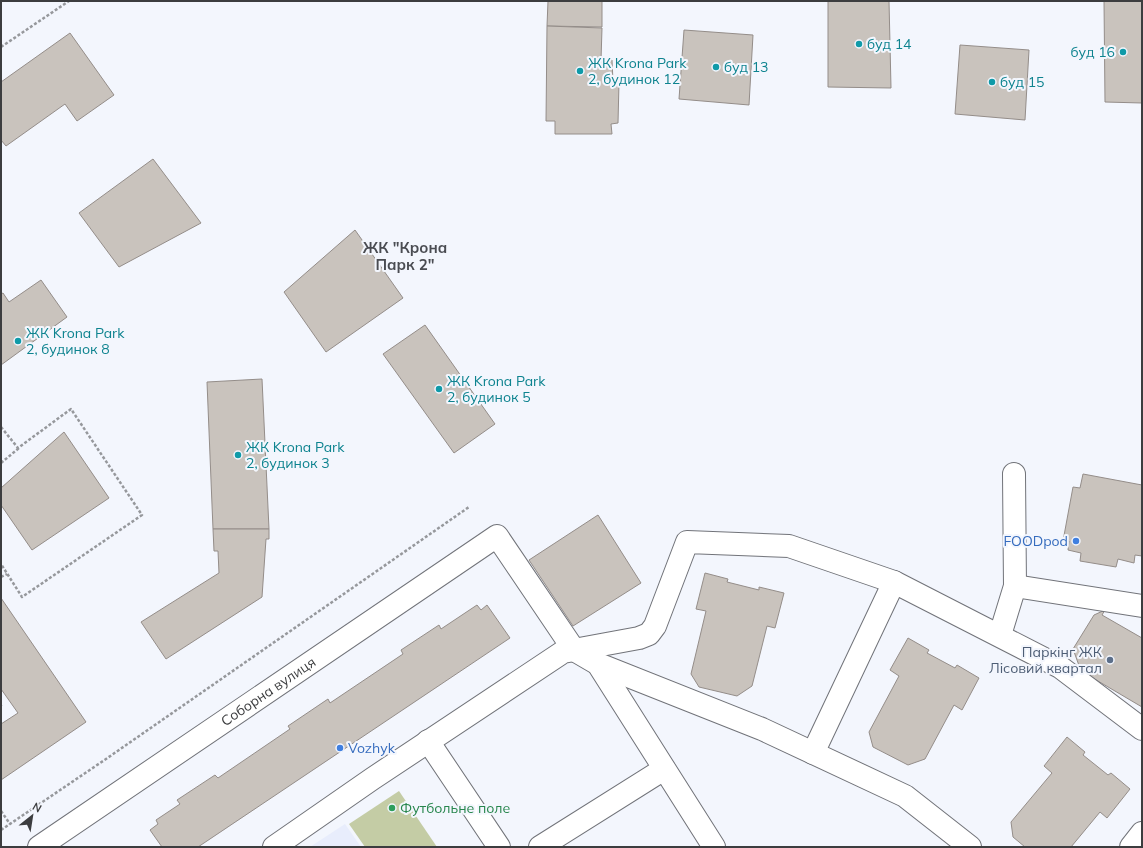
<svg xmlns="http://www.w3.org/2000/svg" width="1143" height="848" font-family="Mulish,sans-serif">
<rect width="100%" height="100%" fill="#f3f6fd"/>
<polygon fill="#e8edfc" points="345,824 361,847 310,847"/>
<polygon fill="#c4cca5" points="399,791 437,847 365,847 349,824"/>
<g fill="#c9c3bd" stroke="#948d89">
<polygon points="548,1 602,1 602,27 547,26"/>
<polygon points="828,1 889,1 891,88 828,87"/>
<polygon points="1104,1 1142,1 1142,103 1105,102"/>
<polygon points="547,26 602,28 601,60 612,60 613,82 619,82 618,123 611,124 612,134 555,134 555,121 546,121"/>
<polygon points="684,30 753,35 749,105 679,99"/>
<polygon points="70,33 114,95 77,121 65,104 6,146 1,140 1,82"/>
<polygon points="960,45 1029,50 1025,120 955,114"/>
<polygon points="153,159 201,223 119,267 79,213"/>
<polygon points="355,230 403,298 326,352 284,292"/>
<polygon points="41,280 67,317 1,365 1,294 3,293 9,302"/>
<polygon points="425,325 495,424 454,453 383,354"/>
<polygon points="262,379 269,529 213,529 207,382"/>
<polygon points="64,432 109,498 32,550 1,505 1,488"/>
<polygon points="1083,474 1142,485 1142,556 1135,555 1134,563 1118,559 1116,567 1080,561 1081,553 1068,550 1069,541 1063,541 1073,487 1080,488"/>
<polygon points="598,515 641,583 573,626 529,560"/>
<polygon points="213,529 269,529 269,539 266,539 262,597 166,659 141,622 219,573 218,551 214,551"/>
<polygon points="705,573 728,579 727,582 759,590 759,587 784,593 775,628 767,626 752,686 737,696 699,687 691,674 706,611 696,609"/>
<polygon points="1,598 86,722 1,780 1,724 18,713 1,689"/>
<polygon points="477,605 481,610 487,605 510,638 198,847 162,847 150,830 158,824 156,820 180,804 177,800 215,775 218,778 290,729 288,726 328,699 330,703 403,654 401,650 439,625 441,629"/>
<polygon points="1105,610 1102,615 1142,638 1142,707 1081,671 1073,649 1094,615"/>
<polygon points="908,638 929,650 927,653 955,668 957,665 979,678 962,710 954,705 925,759 908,765 873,747 869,732 899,676 890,670"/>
<polygon points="1067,737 1085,752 1083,755 1108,775 1111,773 1130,789 1107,818 1100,812 1071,847 1025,847 1013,837 1011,822 1052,773 1044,766"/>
</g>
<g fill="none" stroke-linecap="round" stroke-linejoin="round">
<g stroke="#717379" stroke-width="24">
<g id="minor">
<polyline points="1015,586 1142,606"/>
<polyline points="1000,635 1015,586 1014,474"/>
<polyline points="598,664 762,729 905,796 970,847"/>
<polyline points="428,741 499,847"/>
<polyline points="813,753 894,582"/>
<path id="s1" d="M39,847L497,536L574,650L598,664L714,847"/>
<polyline points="274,847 372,779 563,652 639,638 649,634 655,626 687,542 789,546 894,582 1060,667 1142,729"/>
<polyline points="540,847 664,769"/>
<polyline points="1131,847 1142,833"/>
</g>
</g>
<g stroke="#96989c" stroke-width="2.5" stroke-dasharray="3 2" stroke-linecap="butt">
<polyline points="1,47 69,1"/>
<polyline points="1,427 18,448 71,409 142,515 22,597 1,564"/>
<polyline points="1,463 19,448"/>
<polyline points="1,577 7,574"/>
<polyline points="1,705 1,706"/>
<polyline points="1,811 10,824"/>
<polyline points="1,830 106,759 469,507"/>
</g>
<use href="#minor" stroke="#fff" stroke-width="22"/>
</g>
<g fill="#0f9aa8" stroke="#f3f6fd" stroke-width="1.5">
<circle cx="859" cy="44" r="4"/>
<circle cx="1123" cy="52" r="4"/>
<circle cx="716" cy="67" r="4"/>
<circle cx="580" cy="71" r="4"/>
<circle cx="992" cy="82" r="4"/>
<circle cx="18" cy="341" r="4"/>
<circle cx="439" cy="389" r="4"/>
<circle cx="238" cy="455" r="4"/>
</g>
<g fill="#3f7fe0" stroke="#f3f6fd" stroke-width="1.5">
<circle cx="1076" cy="541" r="4"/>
<circle cx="340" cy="748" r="4"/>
</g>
<circle fill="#5c6f8a" stroke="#f3f6fd" stroke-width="1.5" cx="1110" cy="660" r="4"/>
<circle fill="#2e9e5b" stroke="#f3f6fd" stroke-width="1.5" cx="392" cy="808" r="4"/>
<g text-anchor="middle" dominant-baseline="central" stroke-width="4" stroke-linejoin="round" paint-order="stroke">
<g font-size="14" fill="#0d838f" stroke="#f3f6fd" text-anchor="start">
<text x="867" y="44">буд 14</text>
<text x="1115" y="52" text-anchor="end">буд 16</text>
<text x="588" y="63">ЖК Krona Park<tspan x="588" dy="16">2, будинок 12</tspan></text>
<text x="724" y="67">буд 13</text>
<text x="1000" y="82">буд 15</text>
<text x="26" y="333">ЖК Krona Park<tspan x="26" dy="16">2, будинок 8</tspan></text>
<text x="447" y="381">ЖК Krona Park<tspan x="447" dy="16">2, будинок 5</tspan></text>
<text x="246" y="447">ЖК Krona Park<tspan x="246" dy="16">2, будинок 3</tspan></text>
</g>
<g font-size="14" fill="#366cbe" stroke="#f3f6fd" text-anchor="end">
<text x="1068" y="541">FOODpod</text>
<text x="348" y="748" text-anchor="start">Vozhyk</text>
</g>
<g font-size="14" fill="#4e5e75" stroke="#f3f6fd" text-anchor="end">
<text x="1102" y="652">Паркінг ЖК<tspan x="1102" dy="16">Лісовий квартал</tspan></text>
</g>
<g font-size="14" fill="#3c3d3f" stroke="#f3f6fd">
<text stroke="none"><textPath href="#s1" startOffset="277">Соборна вулиця</textPath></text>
</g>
<g font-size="14" fill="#27864d" stroke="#f3f6fd" text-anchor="start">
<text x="400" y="808">Футбольне поле</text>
</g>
<g font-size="15" font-weight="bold" fill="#4a4c52" stroke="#f3f6fd">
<text x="405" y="247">ЖК "Крона<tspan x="405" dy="17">Парк 2"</tspan></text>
</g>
</g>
<rect width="1143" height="848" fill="none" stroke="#3c3d3f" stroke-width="4"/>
<g transform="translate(32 816) rotate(30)" stroke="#f3f6fd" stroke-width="3" paint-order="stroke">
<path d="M0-3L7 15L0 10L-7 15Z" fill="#3c3d3f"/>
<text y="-6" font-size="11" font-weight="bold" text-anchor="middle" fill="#3c3d3f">N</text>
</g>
</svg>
